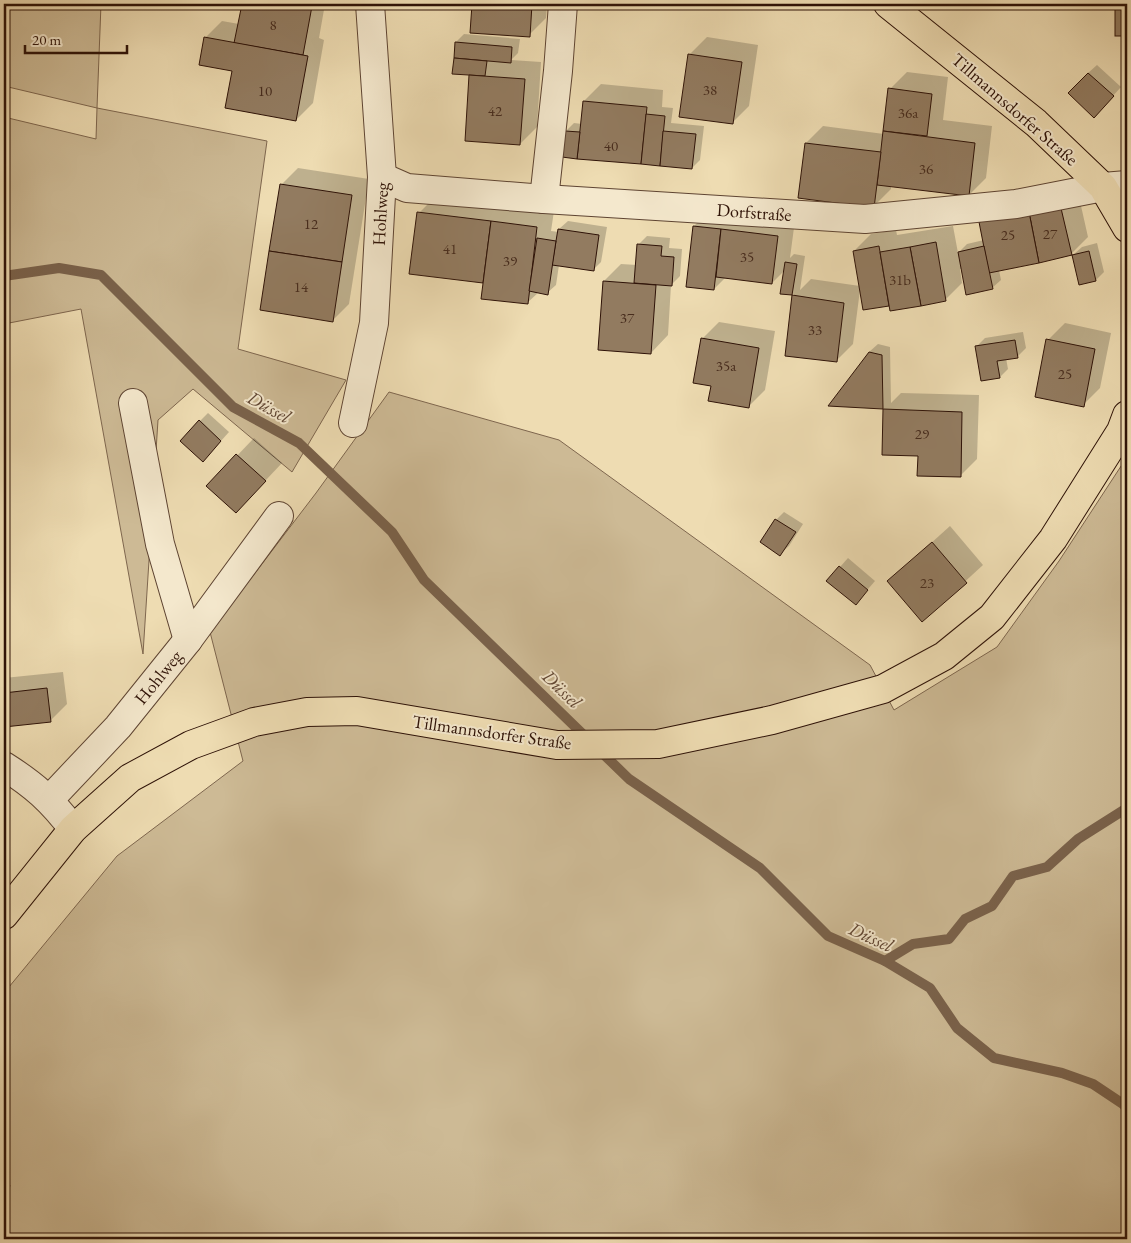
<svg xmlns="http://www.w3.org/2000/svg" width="1131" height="1243" font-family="'EB Garamond',serif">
<rect width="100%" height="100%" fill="#eedcb2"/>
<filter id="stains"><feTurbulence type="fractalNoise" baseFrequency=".004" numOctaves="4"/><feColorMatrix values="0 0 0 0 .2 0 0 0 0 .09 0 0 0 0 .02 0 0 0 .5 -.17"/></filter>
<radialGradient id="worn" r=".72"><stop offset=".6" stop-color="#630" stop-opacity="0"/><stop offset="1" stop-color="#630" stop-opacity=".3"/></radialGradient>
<g fill="#cdba95" stroke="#7e664e">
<polygon points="4,4 101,4 97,108 267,141 238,349 346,380 292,472 193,389 158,420 143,654 81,309 4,324 4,117 96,139 97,108 4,86"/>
<polygon points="389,392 559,440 870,665 894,710 997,647 1059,561 1127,457 1127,1239 4,1239 4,1215 10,1185 4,1180 4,993 117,856 243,761 210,632 316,493"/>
</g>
<g fill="#0003">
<polygon points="243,4 325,4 319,38 324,40 313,103 296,120 233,70 205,38 222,21 239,24"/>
<polygon points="473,4 547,4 546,18 529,35 471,32"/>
<polygon points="464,34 520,39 518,53 511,60 541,62 537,127 520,144 470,76 472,74 453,72 456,42"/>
<polygon points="707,37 758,45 749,106 732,123 690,54"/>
<polygon points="1097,65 1121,87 1102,108 1088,73"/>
<polygon points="907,72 948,77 943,120 992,126 986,178 969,195 891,185 891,189 874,206 806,143 823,126 884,134 890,89"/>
<polygon points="601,84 663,90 662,107 673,108 671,123 704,126 700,160 692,168 566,131 574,123 582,124 584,101"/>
<polygon points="298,168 369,179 349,304 332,321 281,185"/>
<polygon points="1077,188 1088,237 1071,254 999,270 1001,280 992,288 962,269 960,269 962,283 945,300 890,304 864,308 860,290 853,344 836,361 787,355 794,294 782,292 785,270 772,283 726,277 714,289 694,226 712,209 795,220 790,258 794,254 805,256 800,290 811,279 860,286 854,251 871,234 896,230 897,235 953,226 958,253 967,244 984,240 981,222 998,205"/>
<polygon points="436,196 554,211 551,231 559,232 559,229 568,221 607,227 601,262 593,270 559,265 556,285 547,293 539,292 527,303 484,282 411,273 419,213"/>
<polygon points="647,236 670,238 669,248 682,249 680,276 671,285 668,335 651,353 604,281 621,264 637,265 639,244"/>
<polygon points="1097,243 1104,272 1096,280 1073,255 1082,247"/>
<polygon points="719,322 775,331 765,390 748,407 702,339"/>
<polygon points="1065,323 1111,333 1100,388 1083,405 1048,340"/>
<polygon points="1023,332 1026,348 1017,357 1006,358 1008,369 1000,377 976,347 985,338"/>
<polygon points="878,344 890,347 891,403 901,393 979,395 977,459 960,476 919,455 883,454 884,408 831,405 869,352"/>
<polygon points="208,413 229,432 211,452 200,421"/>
<polygon points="254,438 282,463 252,495 208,486"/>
<polygon points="784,512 803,524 789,546 780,554 776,520"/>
<polygon points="950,526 983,565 923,620 889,581"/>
<polygon points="848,558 875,581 856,603 840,567"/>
<polygon points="63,672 67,704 50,721 4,726 4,678"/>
</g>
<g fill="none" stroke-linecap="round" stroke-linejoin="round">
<g stroke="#7a624b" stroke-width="10">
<polyline points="4,276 59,268 101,275 233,407 299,443 392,532 424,580 629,779 760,868 828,936 885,961 930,988 957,1028 994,1058 1062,1073 1093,1084 1123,1104 1127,1109"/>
<polyline points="885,961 913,944 949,939 965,919 992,906 1013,876 1047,867 1078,839 1127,808"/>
</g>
</g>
<g fill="#927b60" stroke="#2e1207">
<polygon points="242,4 301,4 312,6 303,55 234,43"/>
<polygon points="472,4 532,4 530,37 470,33"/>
<rect x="1115" y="4" width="12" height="32"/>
<polygon points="204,37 308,56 296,121 225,108 232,71 199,65"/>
<polygon points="455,42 512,47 511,63 454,58"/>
<polygon points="688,54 742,62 733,124 679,117"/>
<polygon points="454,58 487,61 485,76 452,74"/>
<polygon points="1088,73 1114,96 1094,118 1068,93"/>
<polygon points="469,75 525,79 520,145 465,141"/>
<polygon points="888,88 932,94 927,136 883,131"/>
<polygon points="583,101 647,107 641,164 577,159"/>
<polygon points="646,114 665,116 660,166 641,164"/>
<polygon points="565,131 580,132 577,159 562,157"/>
<polygon points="663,131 696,134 692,169 660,166"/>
<polygon points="883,131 975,143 969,196 877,185"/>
<polygon points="805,143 881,152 874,208 798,198"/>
<polygon points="280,184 352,195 342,262 269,251"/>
<polygon points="1060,204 1072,255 1039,263 1029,212"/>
<polygon points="417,212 491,221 483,283 409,274"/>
<polygon points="1029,212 1039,263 989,273 979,222"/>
<polygon points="491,221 537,227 528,304 481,299"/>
<polygon points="693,226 721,229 714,290 686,287"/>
<polygon points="558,229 599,235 594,271 552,265"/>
<polygon points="721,229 778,236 772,284 716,277"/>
<polygon points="537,238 556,241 548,295 529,291"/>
<polygon points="936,242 946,301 921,306 910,247"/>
<polygon points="637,244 662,246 661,256 674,257 672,286 634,283"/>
<polygon points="879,246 889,306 863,310 853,251"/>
<polygon points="984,246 993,289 966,295 958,252"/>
<polygon points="910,247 921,306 890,311 880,252"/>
<polygon points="269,251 342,262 333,322 260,310"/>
<polygon points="1089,251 1096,281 1079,285 1072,255"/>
<polygon points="785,262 797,264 792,295 780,294"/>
<polygon points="603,281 656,285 651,354 598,350"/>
<polygon points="792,295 844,303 837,362 785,356"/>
<polygon points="701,338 759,348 749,408 708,401 711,386 693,383"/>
<polygon points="1046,339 1095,349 1084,407 1035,397"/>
<polygon points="1015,340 1018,358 997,361 1000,378 981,381 975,346"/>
<polygon points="869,352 882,355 883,409 828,406"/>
<polygon points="883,409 962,412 961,477 917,476 918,456 882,455"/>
<polygon points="199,420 221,441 203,462 180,441"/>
<polygon points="236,454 266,481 236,513 206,486"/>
<polygon points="775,519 796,532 780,556 760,542"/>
<polygon points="932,542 967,583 922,622 887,581"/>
<polygon points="839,566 868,590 856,605 826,581"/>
<polygon points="47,688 51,722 4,727 4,693"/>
</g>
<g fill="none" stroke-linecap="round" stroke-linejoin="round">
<g stroke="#5e4432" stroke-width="30">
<g id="minor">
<polyline points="382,177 407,188 544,199 865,219 1016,204 1103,187 1127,185"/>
<polyline points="544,199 558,71 563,4"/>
<polyline points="133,403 160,544 188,640"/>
<polyline points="353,423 374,323 382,177 370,4"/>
<path d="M4,766C34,785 51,800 73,829"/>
<polyline points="49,800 118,727 188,640 279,516"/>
</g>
</g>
<g stroke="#2e1207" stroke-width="30">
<g id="major">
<polyline points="888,4 1036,123 1103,187 1127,228"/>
<polyline points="4,915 73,829 130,778 191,745 254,722 307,712 357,711 557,745 658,744 772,720 883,689 944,656 992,617 1053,539 1121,431 1127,415"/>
</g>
</g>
<use href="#minor" stroke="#f4e8cd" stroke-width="28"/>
<use href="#major" stroke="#eedcb2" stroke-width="28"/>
</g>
<g text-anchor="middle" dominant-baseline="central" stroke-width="4" stroke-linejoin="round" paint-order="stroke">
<g font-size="15" fill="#472c1d">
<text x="273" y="24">8</text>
<text x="710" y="89">38</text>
<text x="265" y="90">10</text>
<text x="495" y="110">42</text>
<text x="908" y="112">36a</text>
<text x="611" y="145">40</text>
<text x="926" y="168">36</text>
<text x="311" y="223">12</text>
<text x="1050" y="233">27</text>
<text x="1008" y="234">25</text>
<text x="450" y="248">41</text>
<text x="747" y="256">35</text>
<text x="510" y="260">39</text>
<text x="900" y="279">31b</text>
<text x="301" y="286">14</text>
<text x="627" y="317">37</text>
<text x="815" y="329">33</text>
<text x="726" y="365">35a</text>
<text x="1065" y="373">25</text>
<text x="922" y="433">29</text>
<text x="927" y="582">23</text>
</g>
<g font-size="18" fill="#2e1207" stroke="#f4e8cd">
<text transform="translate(1015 109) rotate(41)">Tillmannsdorfer Straße</text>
<text transform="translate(754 212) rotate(4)">Dorfstraße</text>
<text transform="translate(380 214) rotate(-87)">Hohlweg</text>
<text transform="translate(158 677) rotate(-51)">Hohlweg</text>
<text transform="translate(492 732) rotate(8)">Tillmannsdorfer Straße</text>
</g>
<g font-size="19" font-style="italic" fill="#614734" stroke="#f4e8cd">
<text transform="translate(269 407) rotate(29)">Düssel</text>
<text transform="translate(562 689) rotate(44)">Düssel</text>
<text transform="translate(871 937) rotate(25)">Düssel</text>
</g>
</g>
<rect width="1131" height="1243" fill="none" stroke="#eedcb2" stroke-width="20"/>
<rect x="5" y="5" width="1121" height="1233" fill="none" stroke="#2e1207" stroke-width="2.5"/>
<rect x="10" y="10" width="1111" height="1223" fill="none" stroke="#2e1207"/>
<path d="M25 45v8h102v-8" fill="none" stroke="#2e1207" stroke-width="2.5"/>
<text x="32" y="45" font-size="15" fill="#2e1207" stroke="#f4e8cd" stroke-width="4" paint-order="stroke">20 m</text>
<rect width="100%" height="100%" filter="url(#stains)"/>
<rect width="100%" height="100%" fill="url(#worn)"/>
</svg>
